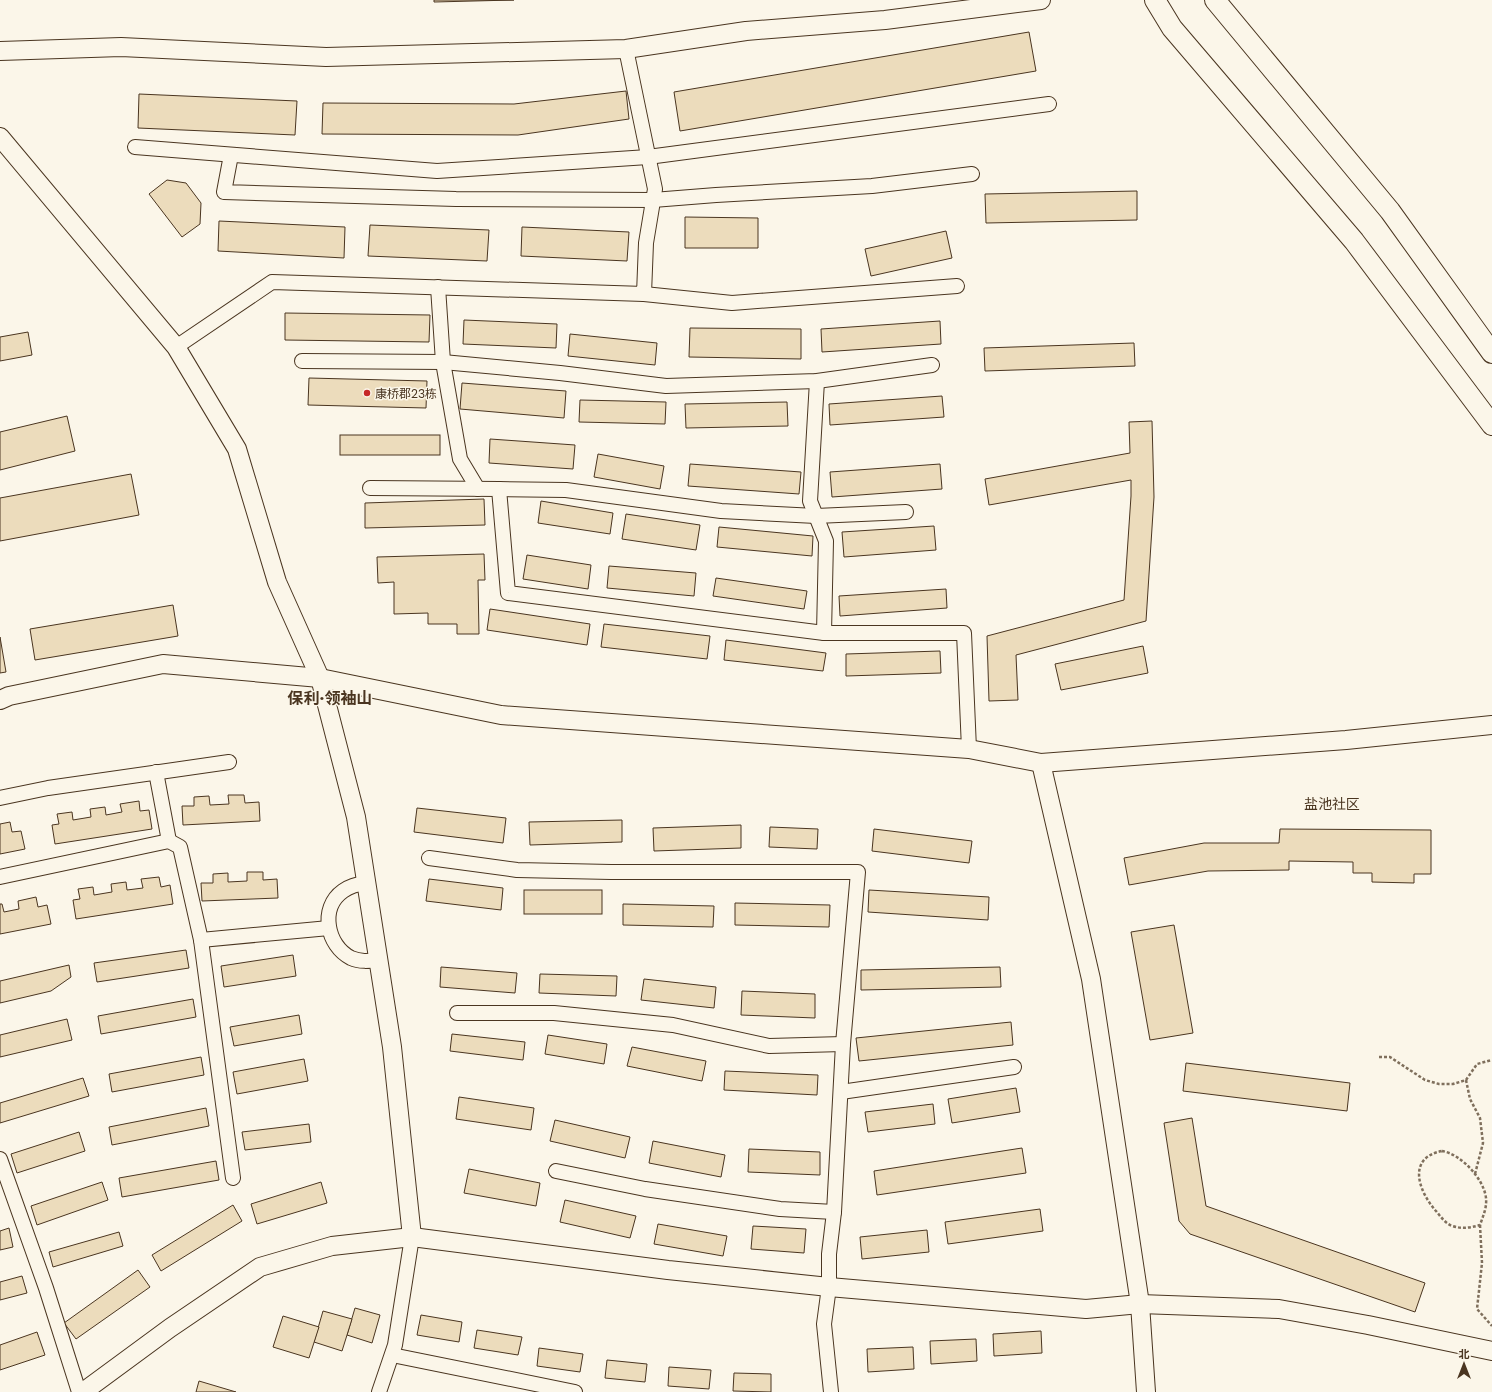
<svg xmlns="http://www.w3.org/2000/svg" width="1492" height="1392" font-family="Poppins,'Noto Sans SC',sans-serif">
<rect width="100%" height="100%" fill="#fbf6e9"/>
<g fill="#ecdcbc" stroke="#4a3520">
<polygon points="434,0 514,0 434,2"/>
<polygon points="1029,32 1036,71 680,131 674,92"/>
<polygon points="626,91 629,119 518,135 322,134 323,103 514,104"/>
<polygon points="139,94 297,101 295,135 138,128"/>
<polygon points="167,180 186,183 201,203 200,224 182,237 149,194"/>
<polygon points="1137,191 1137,220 986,223 985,194"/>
<polygon points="685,217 758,218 758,248 685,248"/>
<polygon points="219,221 345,227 344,258 218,251"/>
<polygon points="370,225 489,230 487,261 368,256"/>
<polygon points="522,227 629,232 627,261 521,256"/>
<polygon points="946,231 952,258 871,276 865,249"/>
<polygon points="285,313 430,315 429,342 285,340"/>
<polygon points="464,320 557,324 556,348 463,344"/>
<polygon points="940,321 941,344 822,352 821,329"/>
<polygon points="690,328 801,329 801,359 689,357"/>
<polygon points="28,332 32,355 0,361 0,337"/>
<polygon points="570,334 657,343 655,365 568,356"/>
<polygon points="1134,343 1135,366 985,371 984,348"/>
<polygon points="309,378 427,381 426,408 308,405"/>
<polygon points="462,383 566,391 564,418 460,409"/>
<polygon points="942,396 944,417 830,425 829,404"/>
<polygon points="580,400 666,402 665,424 579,422"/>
<polygon points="787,402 788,426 686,428 685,404"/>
<polygon points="67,416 75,451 0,470 0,432"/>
<polygon points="1152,421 1154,497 1146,621 1016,655 1018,700 989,701 987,636 1124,600 1131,496 1131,480 989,505 985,479 1130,453 1129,422"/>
<rect x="340" y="435" width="100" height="20"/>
<polygon points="490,439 575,445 573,469 489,463"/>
<polygon points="598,454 664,466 660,489 594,477"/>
<polygon points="690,464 801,472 799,494 688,486"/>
<polygon points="940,464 942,489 832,497 830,472"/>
<polygon points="131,474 139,515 0,541 0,498"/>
<polygon points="484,499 485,525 365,528 365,503"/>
<polygon points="541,501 613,513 610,534 538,523"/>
<polygon points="626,514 700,525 696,550 622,539"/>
<polygon points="934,526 936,550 844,557 842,532"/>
<polygon points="719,527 813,536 812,556 717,547"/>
<polygon points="484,554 485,580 478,580 479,634 457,634 457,624 428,624 428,613 394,614 394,582 378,583 377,557"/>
<polygon points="527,555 591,565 588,589 523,579"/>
<polygon points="609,566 696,573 694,596 607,588"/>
<polygon points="716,578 807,591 804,609 713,596"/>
<polygon points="946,589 947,608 840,616 839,596"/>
<polygon points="173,605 178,636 35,660 30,629"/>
<polygon points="490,609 590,624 587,645 487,630"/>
<polygon points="604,624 710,636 707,659 601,647"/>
<polygon points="0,637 6,672 0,673"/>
<polygon points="726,640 826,653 823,671 724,660"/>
<polygon points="1143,646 1148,673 1061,690 1055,664"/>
<polygon points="940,651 941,673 846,676 846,654"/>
<polygon points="228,795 244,795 245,803 259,802 260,821 183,825 182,806 194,806 194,797 209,796 210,805 229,804"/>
<polygon points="139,801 140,811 149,810 152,829 55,844 52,825 59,824 57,814 72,812 73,820 91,817 90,809 105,807 106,815 122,812 120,804"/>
<polygon points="417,808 506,818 503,843 414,832"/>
<polygon points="622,820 622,842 530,845 529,822"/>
<polygon points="10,822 12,832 21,831 25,849 0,854 0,824"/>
<polygon points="741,825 741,848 654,851 653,828"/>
<polygon points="770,827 818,829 817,849 769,847"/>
<polygon points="874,829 972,841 969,863 872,851"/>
<polygon points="1280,829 1431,830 1431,874 1414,874 1414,883 1372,882 1372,873 1353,873 1353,862 1289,861 1289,870 1208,871 1129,885 1124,858 1204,843 1279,843"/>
<polygon points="247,872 263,872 263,880 277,879 278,898 202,901 201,883 213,883 213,874 228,873 228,882 247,881"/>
<polygon points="159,877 161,887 170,885 173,904 76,919 73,900 80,899 78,889 93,887 94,895 112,892 111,884 126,882 127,890 143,888 141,879"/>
<polygon points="429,879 503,888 501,910 426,901"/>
<rect x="524" y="890" width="78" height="24"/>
<polygon points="869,890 989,897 988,920 868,912"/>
<polygon points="36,897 38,907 47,905 51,924 0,934 0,904 2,904 4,912 19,909 18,901"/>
<polygon points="735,903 830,905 829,927 735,925"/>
<polygon points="623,904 714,906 713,927 623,925"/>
<polygon points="1174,925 1193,1033 1150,1040 1131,932"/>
<polygon points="186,950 189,968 97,982 94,963"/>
<polygon points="293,955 296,976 224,987 221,966"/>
<polygon points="69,965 71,977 51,991 0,1003 0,981"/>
<polygon points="441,967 517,973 515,993 440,987"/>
<polygon points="1000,967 1001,987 861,990 861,970"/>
<polygon points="540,974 617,976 616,996 539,993"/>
<polygon points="644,979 716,987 714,1008 641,1000"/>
<polygon points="742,991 815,994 815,1018 741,1015"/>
<polygon points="193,999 196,1017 101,1034 98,1016"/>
<polygon points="299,1015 302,1034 234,1046 230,1027"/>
<polygon points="67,1019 72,1040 0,1057 0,1035"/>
<polygon points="1011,1022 1013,1045 859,1061 856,1038"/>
<polygon points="452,1034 525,1042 523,1060 450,1051"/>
<polygon points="548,1035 607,1044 604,1064 545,1054"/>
<polygon points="632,1047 706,1061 702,1081 627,1066"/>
<polygon points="201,1057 204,1075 112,1092 109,1074"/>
<polygon points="304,1059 308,1081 237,1094 233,1072"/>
<polygon points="1186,1063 1350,1083 1347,1111 1183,1091"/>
<polygon points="725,1071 818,1075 817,1095 724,1090"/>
<polygon points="83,1078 89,1096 0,1123 0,1103"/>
<polygon points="1016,1088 1020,1112 952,1123 948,1099"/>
<polygon points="459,1097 534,1108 531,1130 456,1119"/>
<polygon points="933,1104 935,1124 868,1132 865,1112"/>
<polygon points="206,1108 209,1126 112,1145 109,1127"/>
<polygon points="1192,1118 1206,1206 1425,1283 1415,1312 1190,1234 1179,1221 1164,1123"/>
<polygon points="555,1120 630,1137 625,1158 550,1141"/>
<polygon points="309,1124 311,1142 245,1150 242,1132"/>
<polygon points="79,1132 85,1151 17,1173 11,1154"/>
<polygon points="653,1141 725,1155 721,1177 649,1163"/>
<polygon points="1022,1148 1026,1173 877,1195 874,1171"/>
<polygon points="749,1149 820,1152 820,1175 748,1172"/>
<polygon points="216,1161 219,1180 122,1197 119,1178"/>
<polygon points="469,1169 540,1183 536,1206 464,1193"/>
<polygon points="102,1182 108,1200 37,1225 31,1206"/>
<polygon points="321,1182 327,1203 257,1224 251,1204"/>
<polygon points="565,1200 636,1216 630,1238 560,1222"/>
<polygon points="233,1205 242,1221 161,1271 152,1255"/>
<polygon points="1040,1209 1043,1231 948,1244 945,1222"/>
<polygon points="658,1224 727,1236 723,1256 654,1244"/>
<polygon points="753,1226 806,1229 804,1253 751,1249"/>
<polygon points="9,1228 13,1247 0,1250 0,1231"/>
<polygon points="927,1230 929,1252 862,1259 860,1237"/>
<polygon points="119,1232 123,1246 53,1267 49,1252"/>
<polygon points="138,1270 150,1287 76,1339 64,1323"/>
<polygon points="22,1276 27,1293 0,1300 0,1282"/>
<polygon points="355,1308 380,1315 372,1343 347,1335"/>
<polygon points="323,1311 352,1319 342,1351 314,1342"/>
<polygon points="421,1315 462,1322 459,1342 417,1335"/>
<polygon points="283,1316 319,1327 309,1358 273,1347"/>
<polygon points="477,1330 522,1337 518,1355 474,1348"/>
<polygon points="1041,1331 1042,1353 994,1356 993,1334"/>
<polygon points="37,1332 45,1355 0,1370 0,1345"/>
<polygon points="976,1339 977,1361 931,1364 930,1341"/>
<polygon points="913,1347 914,1369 868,1372 867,1349"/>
<polygon points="539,1348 583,1354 580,1372 537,1366"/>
<polygon points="607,1360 647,1364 645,1382 605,1378"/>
<polygon points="669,1367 711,1370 709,1389 668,1386"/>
<polygon points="734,1373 771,1374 771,1392 733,1391"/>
<polygon points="199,1381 236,1392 196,1392"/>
</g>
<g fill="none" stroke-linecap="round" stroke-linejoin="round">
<g stroke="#4a3520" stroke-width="16">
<g id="minor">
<polyline points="135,147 437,171 648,157 1049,104"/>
<polyline points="231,155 224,192 456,199 653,200 716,195 872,186 972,174"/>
<polyline points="438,287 443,362 460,459 478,489"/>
<polyline points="644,294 732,303 957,286"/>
<polyline points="176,347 272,282 644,294 646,243 655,189 626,49"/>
<polyline points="302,361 443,362 560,373 666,386 817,381 932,365"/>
<polyline points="817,381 810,501 826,541 824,633"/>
<polyline points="370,488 499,489 508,593 824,633 964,633 969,749"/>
<polyline points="499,489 566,490 721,511 816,516 906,512"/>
<polyline points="156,772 169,841"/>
<polyline points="0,798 48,788 229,762"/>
<polyline points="429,858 517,870 611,872 858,872 843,1044 834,1212 829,1254 829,1287 824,1324 831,1392"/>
<polyline points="0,877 169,841 180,847 201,940 233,1178"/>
<path d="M366,883C357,884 350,886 343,891C319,908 327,946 351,958C360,962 369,961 378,960"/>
<polyline points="201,940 329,928"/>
<polyline points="457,1013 554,1013 673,1025 769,1046 843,1044"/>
<polyline points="841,1092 1014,1067"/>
<polyline points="0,1159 46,1288 79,1392"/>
<polyline points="556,1171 645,1189 780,1209 834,1212"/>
<polyline points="392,1355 575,1392"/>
<polyline points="379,1392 395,1345 412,1237"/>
</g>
</g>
<g stroke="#4a3520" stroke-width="20">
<g id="tertiary">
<polyline points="0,51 121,47 326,57 626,49 746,31 885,20 1041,0"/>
<polyline points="0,137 176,347 237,449 277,582 320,678 356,817 392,1047 412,1237"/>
<polyline points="0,700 9,696 163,664 320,678 501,715 969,749 1041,763 1346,740 1492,725"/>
<polyline points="1041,763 1091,979 1140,1304 1146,1392"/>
<polyline points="83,1392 170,1328 260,1267 332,1246 412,1237 668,1270 829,1287 1086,1309 1140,1304 1279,1309 1368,1325 1492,1351"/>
</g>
</g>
<g stroke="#4a3520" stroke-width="22">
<g id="secondary">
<polyline points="1155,0 1172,28 1354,241 1492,425"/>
<polyline points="1215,0 1390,211 1492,353"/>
</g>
</g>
<g stroke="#7f6f5c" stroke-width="2.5" stroke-dasharray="3 2" stroke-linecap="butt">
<polyline points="1379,1057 1390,1057 1425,1080 1439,1084 1453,1084 1466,1080 1477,1064 1492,1060"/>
<polyline points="1466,1080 1470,1099 1480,1118 1483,1143 1475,1174"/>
<path d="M1442,1151C1461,1154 1484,1179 1486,1198C1487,1208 1483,1216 1480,1225C1470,1228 1462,1229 1452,1226C1445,1223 1441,1217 1436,1211C1419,1192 1406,1158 1442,1151Z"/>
<polyline points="1480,1225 1482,1263 1477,1309 1492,1326"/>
</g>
<use href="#minor" stroke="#fbf6e9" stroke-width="14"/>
<use href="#tertiary" stroke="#fbf6e9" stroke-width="18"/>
<use href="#secondary" stroke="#fbf6e9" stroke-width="20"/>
</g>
<circle fill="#c62828" stroke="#fbf6e9" stroke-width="1.5" cx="367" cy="393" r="4"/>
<g text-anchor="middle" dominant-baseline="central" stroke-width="3" stroke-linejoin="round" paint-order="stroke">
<g font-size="12" fill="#4a3520" stroke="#fbf6e9" text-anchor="start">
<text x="375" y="393">康桥郡23栋</text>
</g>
<g font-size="14" fill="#4a3520" stroke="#fbf6e9">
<text x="1332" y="804">盐池社区</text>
</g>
<g font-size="16" font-weight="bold" fill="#4a3520" stroke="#fbf6e9">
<text x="330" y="698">保利·领袖山</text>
</g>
</g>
<g transform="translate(1464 1364)" stroke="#fbf6e9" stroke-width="3" paint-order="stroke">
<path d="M0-3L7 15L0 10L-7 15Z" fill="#4a3520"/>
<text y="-6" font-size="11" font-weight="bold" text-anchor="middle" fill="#4a3520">北</text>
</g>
</svg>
